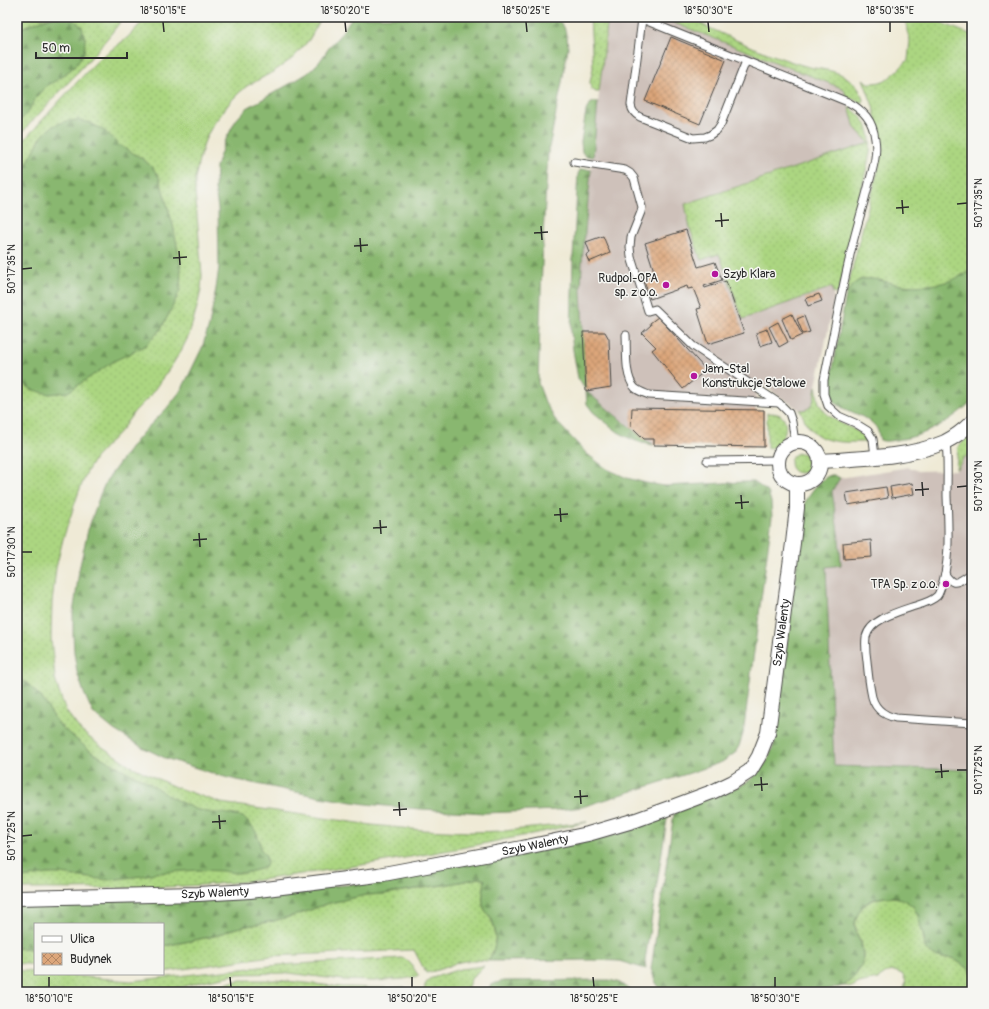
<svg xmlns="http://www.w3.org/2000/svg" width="989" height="1009" font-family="Pangolin,sans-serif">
<defs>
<pattern id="grass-dots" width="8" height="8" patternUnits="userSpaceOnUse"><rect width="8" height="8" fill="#acd681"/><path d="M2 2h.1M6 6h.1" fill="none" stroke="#94b870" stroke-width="1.8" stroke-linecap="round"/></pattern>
<pattern id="forest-firs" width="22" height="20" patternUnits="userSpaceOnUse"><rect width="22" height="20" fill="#89b76f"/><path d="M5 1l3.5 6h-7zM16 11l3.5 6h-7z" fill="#70955b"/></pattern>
<pattern id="building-cross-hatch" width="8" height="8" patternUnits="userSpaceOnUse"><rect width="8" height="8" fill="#dca67a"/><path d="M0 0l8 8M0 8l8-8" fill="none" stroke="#b38764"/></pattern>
</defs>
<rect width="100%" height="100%" fill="#f6f6f2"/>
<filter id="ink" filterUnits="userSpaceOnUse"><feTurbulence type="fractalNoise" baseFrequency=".025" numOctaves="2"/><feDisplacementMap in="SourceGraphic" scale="8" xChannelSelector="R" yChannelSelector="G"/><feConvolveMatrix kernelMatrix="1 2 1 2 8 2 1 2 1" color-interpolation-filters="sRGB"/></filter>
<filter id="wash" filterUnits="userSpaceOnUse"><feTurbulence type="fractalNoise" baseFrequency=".012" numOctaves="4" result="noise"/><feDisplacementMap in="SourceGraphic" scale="16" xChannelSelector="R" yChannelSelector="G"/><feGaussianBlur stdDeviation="0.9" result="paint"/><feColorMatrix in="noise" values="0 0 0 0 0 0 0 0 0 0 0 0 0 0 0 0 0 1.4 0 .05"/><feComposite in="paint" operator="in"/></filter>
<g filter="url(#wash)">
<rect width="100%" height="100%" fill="#efead6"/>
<g fill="#cec1ba">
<polygon points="608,17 659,17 845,89 855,128 870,143 685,204 690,229 701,260 719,254 743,319 832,287 834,302 812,405 810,408 807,410 800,410 763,385 756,394 756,410 764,410 764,447 654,445 644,439 586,391 581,291 582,262 597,111"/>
<polygon points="972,456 972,770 834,766 826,567 841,565 839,539 832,491 840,478 909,467 918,471 956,470 964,457"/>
</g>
<g fill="url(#grass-dots)" stroke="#6c8056">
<path d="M17,17H124C92,60 53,98 17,138Z"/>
<path d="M147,17H322L309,40L293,58L273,72L247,86L240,92L231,101L215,122L206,137L199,160L195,179V191L202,275L201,290L197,307L189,335L182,349L172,365L149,397L134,412L123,428L95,458L88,470L79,491L63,539L56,568L52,603L51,638L55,678L59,692L66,711L81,731L98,744L131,766L175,787L221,803L372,825L422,830L470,832L504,831L587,822C499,842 411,858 322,871C291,875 260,881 229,883C158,889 88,889 17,889V148L64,96L99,59L127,38Z"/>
<polygon points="590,17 608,17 599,92 596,92 591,89 590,82 593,68"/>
<path d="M659,17H691L705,26L714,30C742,43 772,56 802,65C816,70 832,68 846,77C855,83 861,90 863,100L861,103L853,99L846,97L844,89Z"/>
<path d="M906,17H933L944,24L972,35V270L954,280L940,284L929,285L913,286L901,285L871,279L859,280L846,295L859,241L881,159V142L873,106L863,79C865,80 866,82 868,83C869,83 873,83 874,83C890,82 898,69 908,60L910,40L907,31Z"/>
<path d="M849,107C868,120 871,131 870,153L838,294L833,293L832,287L743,319L719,254L701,260L690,229L685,204L869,143L855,128Z"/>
<path d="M816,386C817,390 817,394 818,399C822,418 847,425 862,434L865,438L866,442C847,442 822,445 809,427C805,422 803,416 800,410C815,411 814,396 816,386Z"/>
<path d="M767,413C771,413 776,413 780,415C791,422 784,440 776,445C773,448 770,448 767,448Z"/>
<polygon points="972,432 972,456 964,457 956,470 958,447"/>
<circle cx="800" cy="463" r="10"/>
<path d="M479,878L485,880C484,889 481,900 484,908C485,911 488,913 489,916C498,930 497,948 488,961C477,960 466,960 456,963C446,967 437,971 426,973L414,950L271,956L163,972V946L185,942L219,935L232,929L273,921L300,914L326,904L346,899L366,895L384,894L455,883Z"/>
<path d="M884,897C890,897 897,897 903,899C906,900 911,903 913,906C920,914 924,938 925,948L943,958H952L968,968L972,975V990L969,992H901C907,984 907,982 902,974L894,971L888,972L878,979L859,983L852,987L844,986C851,980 859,973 862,964C864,958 863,949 861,942C860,939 858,937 857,934C851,912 864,901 884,897Z"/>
<polygon points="17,948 35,949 35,965 17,963"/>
<path d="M402,958C411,960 413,969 419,976L404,979L374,981L343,980L289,973L238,974L204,981L182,987L153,992H17V970L35,972V974H55L131,981L278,965Z"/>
<path d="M484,966C481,970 477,972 473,976C470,980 468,987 466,992H424L425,985L429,979L460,969Z"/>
<polygon points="241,980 276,980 306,983 341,987 384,988 405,987 401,992 192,992 209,987"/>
</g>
<g fill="url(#forest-firs)" stroke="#5a714d">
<polygon points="51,17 66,17 71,18 82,27 85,39 84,53 74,67 60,78 45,87 37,96 28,112 17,124 17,30 28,25"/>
<polygon points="352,17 549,17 558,20 564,27 567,36 568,48 562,82 548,153 543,235 538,383 545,402 556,421 587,454 607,469 627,478 646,483 665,486 743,482 754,482 768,492 771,502 772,517 743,734 739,746 735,753 722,762 693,772 582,807 557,810 484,813 406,808 366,804 320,797 228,778 165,758 140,746 114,730 93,713 84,693 77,672 74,652 73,634 73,613 76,594 79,570 88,530 100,495 106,481 134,443 145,430 167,408 179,393 185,383 202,348 209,326 216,289 219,267 218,208 215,190 216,167 224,143 236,120 247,108 293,82 308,73 320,61 331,45 340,35"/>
<polygon points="593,102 598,102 593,157 585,156 582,152 581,142 586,111 589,105"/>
<polygon points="79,120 90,123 102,129 110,136 119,145 143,159 152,167 159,177 173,225 181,266 180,290 172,308 161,329 146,345 131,353 114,361 68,392 49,394 33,390 17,380 17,183 40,139 47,131 53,126 66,121"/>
<polygon points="586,169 591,170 582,262 581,291 586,391 644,439 654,445 642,443 631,439 618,432 593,412 587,404 586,391 578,378 573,350 571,332 573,257 578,174 580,170"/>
<path d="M972,270V401C951,421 925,437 895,440C890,441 885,442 880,440C879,435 878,428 874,425C872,422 869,421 866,419C849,408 830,410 830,384L846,295C850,289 852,284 858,281C871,275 887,283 901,285C910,286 919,286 928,285C945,284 958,278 972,270Z"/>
<path d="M831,475H834L840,478L832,491L839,539L841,565L826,567L834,766L972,770V975L968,968L952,958H943L934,956L925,948L924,938L918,916L913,906L904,900L896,897H884L874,899L865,904L860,910L857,916L855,922V926L857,936L861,943L863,956L862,964L855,976L844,986L814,992H663L656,983L651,969L674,813L742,785C761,774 770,761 775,739L804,505C808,495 820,478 831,475Z"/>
<polygon points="17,677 28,684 41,697 60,726 93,753 133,775 143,779 170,797 195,809 212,813 222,813 235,815 243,817 252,826 256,832 260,842 260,848 266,856 267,864 261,869 245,873 235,873 223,871 199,870 155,873 142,876 110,880 81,877 61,874 49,874 17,879"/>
<path d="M668,813L645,960L646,969L619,961L591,960L488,961C497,948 498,930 490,916C488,914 485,911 484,908C481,900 484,889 485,880L479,878L455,883L384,894L366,895L326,904L300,914L273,921L232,929L219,935L185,942L163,946V924H35V949L17,948V906L25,904L347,885L599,839L634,829Z"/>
<path d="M610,980L620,983L632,992H487C489,984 496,983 503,981Z"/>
</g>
<g id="blocks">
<g fill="url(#building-cross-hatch)">
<polygon points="671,37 726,60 700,124 645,101"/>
<polygon points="686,230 698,267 715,262 722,280 704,286 705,288 726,281 744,333 708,344 697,309 701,308 693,288 688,289 687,286 650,299 643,277 655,274 645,243"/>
<polygon points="603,236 610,253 589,262 586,255 590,253 586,242"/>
<polygon points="819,294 822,301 808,306 805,299"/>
<polygon points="792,314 802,335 791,340 782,319"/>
<polygon points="804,316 810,332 803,334 797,319"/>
<polygon points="658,317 706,370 683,389 652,350 656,347 642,333 651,325 650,323"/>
<polygon points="778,322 788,342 779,347 769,327"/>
<polygon points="767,329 772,342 760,346 756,333"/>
<polygon points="583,332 605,332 609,339 611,387 586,391"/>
<polygon points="632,408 764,410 764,447 654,445 654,439 644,439 631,426"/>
<polygon points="912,483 914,494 892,498 890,487"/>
<polygon points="886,487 888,498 848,505 846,493"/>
<polygon points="871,540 872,557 844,559 843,543"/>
</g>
</g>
</g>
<g filter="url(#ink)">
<use href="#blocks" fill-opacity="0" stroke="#484845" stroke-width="1"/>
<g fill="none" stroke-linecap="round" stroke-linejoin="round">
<g stroke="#484845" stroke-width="9">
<g id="lane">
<path d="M746,61L721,124L717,130L710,135L705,137L693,138L640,117C634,114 632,111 631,105L642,19L848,102C863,110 873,120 875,139C878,155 872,171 868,187C862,211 854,235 849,260C840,300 832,340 824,380V394L828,406L839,416L855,423L868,431L873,439L875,457"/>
<polyline points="574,162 625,170 630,173 634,178 642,207 641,212 631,237 630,247 631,257 648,311 655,309 693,346 779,403 789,413 792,422 795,442"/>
<path d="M626,335C627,350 624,376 635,388C638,391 644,393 649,395L779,403"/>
<path d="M946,442C948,460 947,478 947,496C948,525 951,564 940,590C939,592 939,594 937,596C932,601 922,604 915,606C900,611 870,619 866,637C865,645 866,654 867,661C868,672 869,682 871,692C873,707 882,715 896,718L972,723"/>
<polyline points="707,461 778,460"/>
<path d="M945,574C947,577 950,581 953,582C958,584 967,576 972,573"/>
</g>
</g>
<g stroke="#484845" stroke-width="16">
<g id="street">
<circle cx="799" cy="463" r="21"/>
<path d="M820,461C861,458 907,458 945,442C955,437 964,430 972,422"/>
<path id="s1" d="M17,898L198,894L250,891L378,875L522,848L588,834L636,820L672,807L712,792L733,782L750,771L759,756L768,733L793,543L797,508V484"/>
</g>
</g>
<use href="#lane" stroke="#fff" stroke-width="7"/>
<use href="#street" stroke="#fff" stroke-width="14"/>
</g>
</g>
<path fill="none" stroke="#2b2b2b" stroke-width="1.5" d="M163,22L164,32M345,22L346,32M526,22L527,32M708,22L709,32M890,22V32M902,200L903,214M957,204L967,203M896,208L909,207M721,213L722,227M715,221L729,220M541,226L542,240M534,233L548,232M360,238L361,252M354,246L368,245M179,251L180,265M173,258L187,257M22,269L32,268M922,482L923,496M957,487L967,486M915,490L929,489M741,495L742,509M735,503L749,502M560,508L561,522M554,515L568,514M380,520L381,534M373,528L387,527M199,533L200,547M193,540L207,539M22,552H32M941,764L942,778M957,770H967M935,772L949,771M761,777L762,791M754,785L768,784M580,790L581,804M574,797L588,796M399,802L400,816M393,810L407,809M219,815L220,829M212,822L226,821M22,836L32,835M49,977V987M230,977L231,987M412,977V987M593,977L594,987M775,977V987"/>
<g fill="#b5179e" stroke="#f6f6f2" stroke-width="1.5">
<circle cx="715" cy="274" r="4"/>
<circle cx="666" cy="285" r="4"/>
<circle cx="694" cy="376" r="4"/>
<circle cx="946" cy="584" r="4"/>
</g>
<g text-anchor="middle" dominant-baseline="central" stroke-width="3" stroke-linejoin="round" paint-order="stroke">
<g font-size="12" fill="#2b2b2b" stroke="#f6f6f2" text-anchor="start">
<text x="723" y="274">Szyb Klara</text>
<text x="658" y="278" text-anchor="end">Rudpol-OPA<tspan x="658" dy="14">sp. z o.o.</tspan></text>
<text x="702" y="369">Jam-Stal<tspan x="702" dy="14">Konstrukcje Stalowe</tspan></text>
<text x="938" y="584" text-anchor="end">TPA Sp. z o.o.</text>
</g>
<g font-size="12" fill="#2b2b2b" stroke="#f6f6f2">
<text stroke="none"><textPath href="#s1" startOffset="894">Szyb Walenty</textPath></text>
<text stroke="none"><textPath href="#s1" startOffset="522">Szyb Walenty</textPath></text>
<text stroke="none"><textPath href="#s1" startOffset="198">Szyb Walenty</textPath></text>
</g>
</g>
<rect width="989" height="1009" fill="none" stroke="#f6f6f2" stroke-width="44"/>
<rect x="34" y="923" width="130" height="52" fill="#f6f6f2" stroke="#a5a5a2"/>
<rect x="42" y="936" width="20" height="6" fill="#ffffff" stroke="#a5a5a2"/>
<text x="70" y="943" font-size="12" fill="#2b2b2b">Ulica</text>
<rect x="42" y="953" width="20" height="12" fill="url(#building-cross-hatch)" stroke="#a5a5a2"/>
<text x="70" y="963" font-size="12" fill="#2b2b2b">Budynek</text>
<path d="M36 52v6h91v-6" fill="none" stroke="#2b2b2b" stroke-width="2"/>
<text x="42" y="52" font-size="12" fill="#2b2b2b" stroke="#f6f6f2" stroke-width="3" paint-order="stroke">50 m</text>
<rect x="22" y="22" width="945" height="965" fill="none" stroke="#2b2b2b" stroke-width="1.5"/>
<g font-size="10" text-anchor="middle" fill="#2b2b2b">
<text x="163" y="14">18°50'15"E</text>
<text x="345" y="14">18°50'20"E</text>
<text x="526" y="14">18°50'25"E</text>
<text x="708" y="14">18°50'30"E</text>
<text x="890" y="14">18°50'35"E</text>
<text transform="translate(978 203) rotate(-90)" y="4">50°17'35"N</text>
<text transform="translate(11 269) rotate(-90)" y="4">50°17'35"N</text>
<text transform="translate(978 486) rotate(-90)" y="4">50°17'30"N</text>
<text transform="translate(11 552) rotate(-90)" y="4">50°17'30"N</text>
<text transform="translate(978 770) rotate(-90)" y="4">50°17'25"N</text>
<text transform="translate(11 836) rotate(-90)" y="4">50°17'25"N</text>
<text x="49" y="1002">18°50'10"E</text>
<text x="231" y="1002">18°50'15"E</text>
<text x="412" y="1002">18°50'20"E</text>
<text x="594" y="1002">18°50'25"E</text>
<text x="775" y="1002">18°50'30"E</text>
</g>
</svg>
